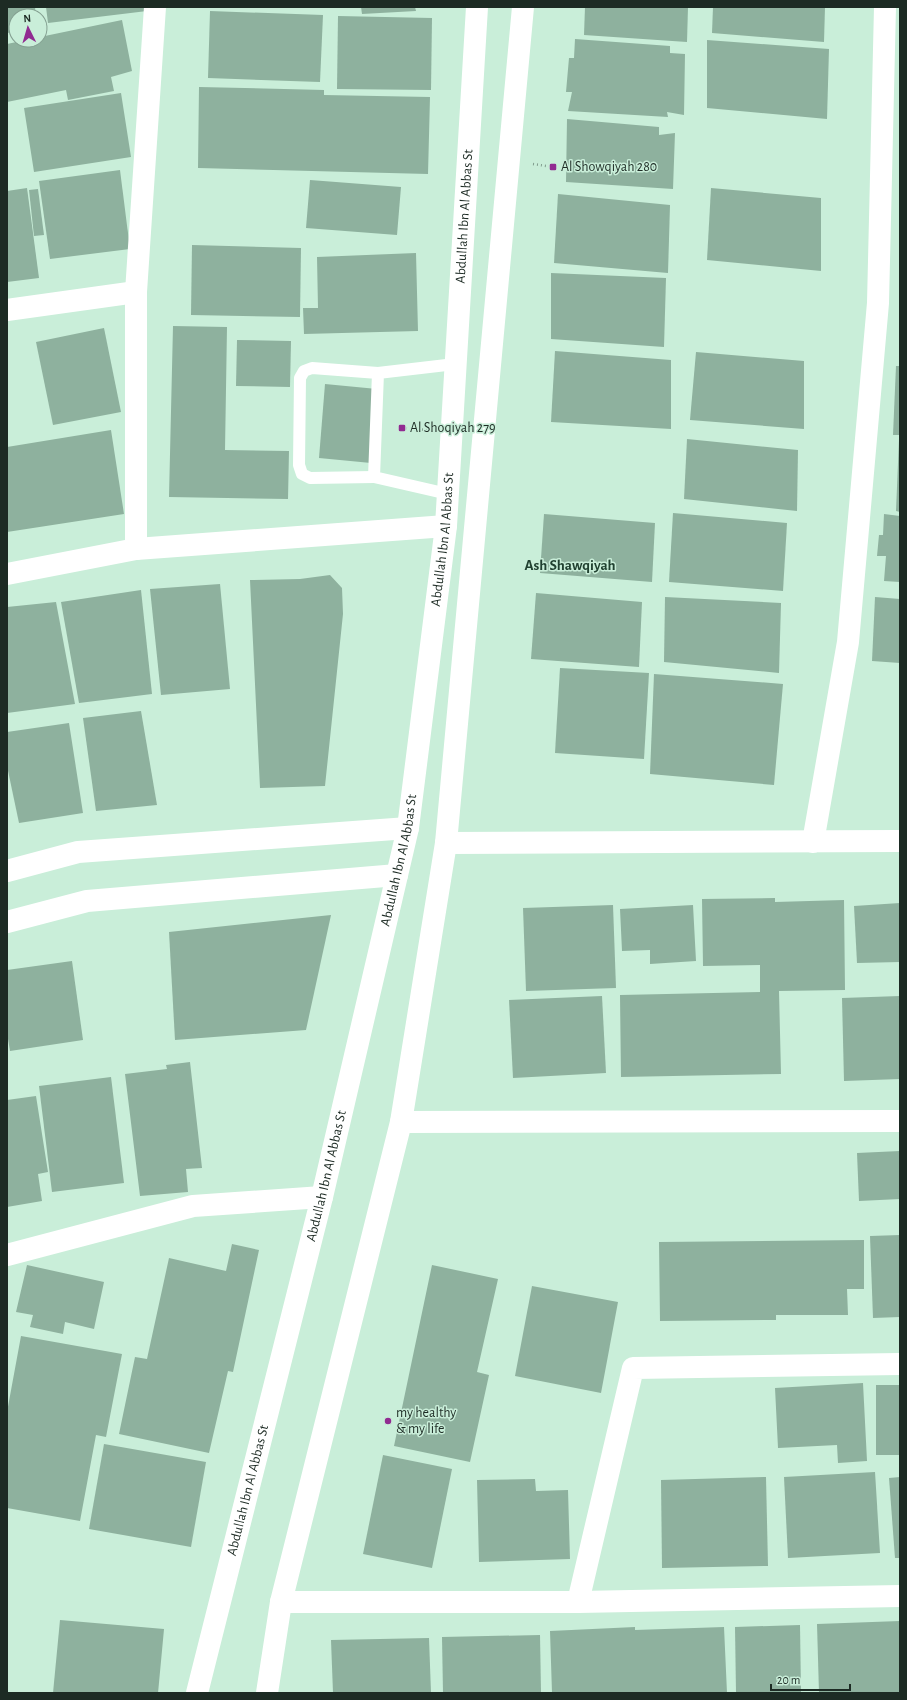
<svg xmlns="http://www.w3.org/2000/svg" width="907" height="1700" font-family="'Alegreya Sans',sans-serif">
<rect width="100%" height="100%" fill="#c9eed9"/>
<g fill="#8eb19e">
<polygon points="7,7 35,7 36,16 16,16 16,32 7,33"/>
<polygon points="46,7 146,7 147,11 48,23"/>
<polygon points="361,7 415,7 416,11 362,14"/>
<polygon points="585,7 688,7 687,42 584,35"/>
<polygon points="713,7 825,7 824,42 712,33"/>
<polygon points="210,11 323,15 320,82 208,78"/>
<polygon points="338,16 432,18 431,90 337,89"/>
<polygon points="122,20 132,71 111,77 114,91 68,100 66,90 7,102 7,44 26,40 40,40 40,37"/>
<polygon points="575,39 670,46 670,53 685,54 684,115 667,112 668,117 568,111 572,92 566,92 569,58 574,58"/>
<polygon points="707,40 829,49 827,119 707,108"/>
<polygon points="199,87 324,90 324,95 430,97 428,174 198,168"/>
<polygon points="121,93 131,157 34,172 24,108"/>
<polygon points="567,119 659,127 659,135 675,133 673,189 566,182"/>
<polygon points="120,170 130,249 50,259 39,181"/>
<polygon points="310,180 401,187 397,235 306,228"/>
<polygon points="27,188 39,278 7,282 7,191"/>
<polygon points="711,188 821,198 821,271 707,260"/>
<polygon points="38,189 44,235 34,236 29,190"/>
<polygon points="558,194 670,205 668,273 554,263"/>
<polygon points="192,245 301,248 300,317 191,315"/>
<polygon points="416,253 418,331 304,334 303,308 318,308 317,257"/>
<polygon points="551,273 666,278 664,347 551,339"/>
<polygon points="173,326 227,327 225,450 289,451 288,499 169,497"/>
<polygon points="104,328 121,412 53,425 36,342"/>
<polygon points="237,340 291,341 290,387 236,386"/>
<polygon points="555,351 671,360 671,429 551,422"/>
<polygon points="696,352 804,361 804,429 690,420"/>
<polygon points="896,366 900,366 900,435 893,435"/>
<polygon points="325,384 377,389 371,463 319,458"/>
<polygon points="111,430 124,514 7,532 7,447"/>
<polygon points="687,439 798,450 797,511 684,499"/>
<polygon points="899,439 900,439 900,512 896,511"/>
<polygon points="673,513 787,523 783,591 669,582"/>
<polygon points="544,514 655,523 652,582 540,573"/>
<polygon points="884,514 900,516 900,582 884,581 886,556 877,556 879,535 883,535"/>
<polygon points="330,575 342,588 343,614 325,786 260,788 250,580 300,579"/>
<polygon points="220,584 230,689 161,695 150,589"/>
<polygon points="141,590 152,694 79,703 61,602"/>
<polygon points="536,593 642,602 639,667 531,659"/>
<polygon points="665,597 781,603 779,673 664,662"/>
<polygon points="875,597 900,599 900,663 872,661"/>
<polygon points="56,602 75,704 7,713 7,607"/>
<polygon points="560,668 649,673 644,759 555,753"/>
<polygon points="654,674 783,684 774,785 650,774"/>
<polygon points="141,711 157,805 96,811 83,718"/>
<polygon points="69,723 83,813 19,823 7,766 7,732"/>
<polygon points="775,898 775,902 844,900 845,990 779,991 781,1074 621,1077 620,995 760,992 760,965 703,966 702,899"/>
<polygon points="900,903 900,962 857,963 854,906"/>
<polygon points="613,905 616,988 526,991 523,908"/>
<polygon points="693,905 696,961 650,964 650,950 622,951 620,909"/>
<polygon points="331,915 306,1030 175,1040 169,932"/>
<polygon points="72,961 83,1040 10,1051 7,1033 7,970"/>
<polygon points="602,996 606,1073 513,1078 509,1000"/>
<polygon points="900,996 900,1079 844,1081 842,998"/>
<polygon points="190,1062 202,1168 186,1169 188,1192 140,1196 125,1074 167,1069 166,1065"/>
<polygon points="111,1077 124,1183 52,1192 39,1086"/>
<polygon points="36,1096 48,1172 38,1174 42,1201 7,1207 7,1100"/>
<polygon points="900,1151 900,1199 859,1201 857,1153"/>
<polygon points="900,1235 900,1317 873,1318 870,1236"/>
<polygon points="864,1240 864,1289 847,1289 848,1315 776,1315 776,1320 660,1321 659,1242"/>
<polygon points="232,1244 259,1250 233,1372 228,1371 209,1453 119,1434 135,1357 147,1359 169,1258 226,1271"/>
<polygon points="27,1265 104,1282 94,1329 65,1322 63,1334 30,1327 33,1315 16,1312"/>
<polygon points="432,1265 498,1279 477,1372 489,1375 470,1462 394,1446"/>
<polygon points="532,1286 618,1302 601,1393 515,1376"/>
<polygon points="21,1336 122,1354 106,1437 96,1435 80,1521 7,1508 7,1412"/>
<polygon points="863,1383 867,1461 838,1463 837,1445 778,1448 775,1388"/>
<rect x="876" y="1385" width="24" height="70"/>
<polygon points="104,1444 206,1462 191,1547 89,1529"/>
<polygon points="383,1455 452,1469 432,1568 363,1554"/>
<polygon points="875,1472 880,1553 788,1558 784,1477"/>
<polygon points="766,1477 768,1566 662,1568 661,1480"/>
<polygon points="900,1477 900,1558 895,1558 889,1478"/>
<polygon points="535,1479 536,1491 568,1490 570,1559 479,1562 477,1480"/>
<polygon points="60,1620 164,1629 158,1693 53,1693"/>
<polygon points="900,1621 900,1693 819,1693 817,1624"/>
<polygon points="800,1625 801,1693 736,1693 735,1627"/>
<polygon points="635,1627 635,1630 724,1627 727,1693 552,1693 550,1631"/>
<polygon points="540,1635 541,1693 443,1693 442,1637"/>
<polygon points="429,1638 431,1693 333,1693 331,1640"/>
</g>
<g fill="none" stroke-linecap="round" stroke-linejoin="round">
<g stroke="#819d8e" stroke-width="2.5" stroke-dasharray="1 3" stroke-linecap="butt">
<polyline points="533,164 553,167"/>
<polyline points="402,428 427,430"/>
</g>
<g stroke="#fff" stroke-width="12">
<polyline points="374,477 310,478 302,474 299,465 300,378 304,371 312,368 378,373"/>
<polyline points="448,494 374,477 378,373 455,364"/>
</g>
<g stroke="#fff" stroke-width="22">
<polyline points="7,310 136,292"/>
<polyline points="136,549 136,292 155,7"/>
<polyline points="7,574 136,549 446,526"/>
<polyline points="813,842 848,642 878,303 885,7"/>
<polyline points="446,843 900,841"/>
<polyline points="401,1122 900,1121"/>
<polyline points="7,1255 193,1206 322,1197"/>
<polyline points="281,1602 578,1602 900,1596"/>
<polyline points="578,1602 633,1368 900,1364"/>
</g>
<g stroke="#fff" stroke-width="22">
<polyline points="7,871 78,852 408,828"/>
<polyline points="7,922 87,901 397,875"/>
</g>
<g stroke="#fff" stroke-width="22">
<path id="s1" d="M197,1693L322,1197L408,828L446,526L477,7"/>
<polyline points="267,1693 281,1602 401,1122 446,843 523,7"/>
</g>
</g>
<g fill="#912b91" stroke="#c9eed9" stroke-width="1.5">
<rect x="549" y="163" width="8" height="8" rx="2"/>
<rect x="398" y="424" width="8" height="8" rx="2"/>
<circle cx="388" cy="1421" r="4"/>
</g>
<g text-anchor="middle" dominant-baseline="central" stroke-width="3" stroke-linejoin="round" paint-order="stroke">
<g font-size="14" fill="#1d2b24" stroke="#c9eed9" text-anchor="start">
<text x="561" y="167">Al Showqiyah 280</text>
<text x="410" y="428">Al Shoqiyah 279</text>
<text x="396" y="1413">my healthy<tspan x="396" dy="16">&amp; my life</tspan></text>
</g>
<g font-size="14" fill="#1d2b24" stroke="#c9eed9">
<text stroke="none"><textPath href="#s1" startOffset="1505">Abdullah Ibn Al Abbas St</textPath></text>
<text stroke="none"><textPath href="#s1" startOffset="1181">Abdullah Ibn Al Abbas St</textPath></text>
<text stroke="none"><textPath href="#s1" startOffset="857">Abdullah Ibn Al Abbas St</textPath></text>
<text stroke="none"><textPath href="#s1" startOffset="533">Abdullah Ibn Al Abbas St</textPath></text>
<text stroke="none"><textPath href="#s1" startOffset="209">Abdullah Ibn Al Abbas St</textPath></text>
</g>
<g font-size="15" font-weight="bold" fill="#214131" stroke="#c9eed9">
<text x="570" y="565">Ash Shawqiyah</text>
</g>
</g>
<rect width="907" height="1700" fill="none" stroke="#1d2b24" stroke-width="16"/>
<g transform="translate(28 28) rotate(355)"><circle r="19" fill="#c9eed9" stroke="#84a091"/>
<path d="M0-3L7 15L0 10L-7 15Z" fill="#912b91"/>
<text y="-6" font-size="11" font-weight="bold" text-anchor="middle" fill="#1d2b24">N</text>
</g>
<path d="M771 1684v6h79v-6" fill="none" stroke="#1d2b24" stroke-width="2"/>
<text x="777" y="1684" font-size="12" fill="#1d2b24" stroke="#c9eed9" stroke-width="3" paint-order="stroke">20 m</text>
</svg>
